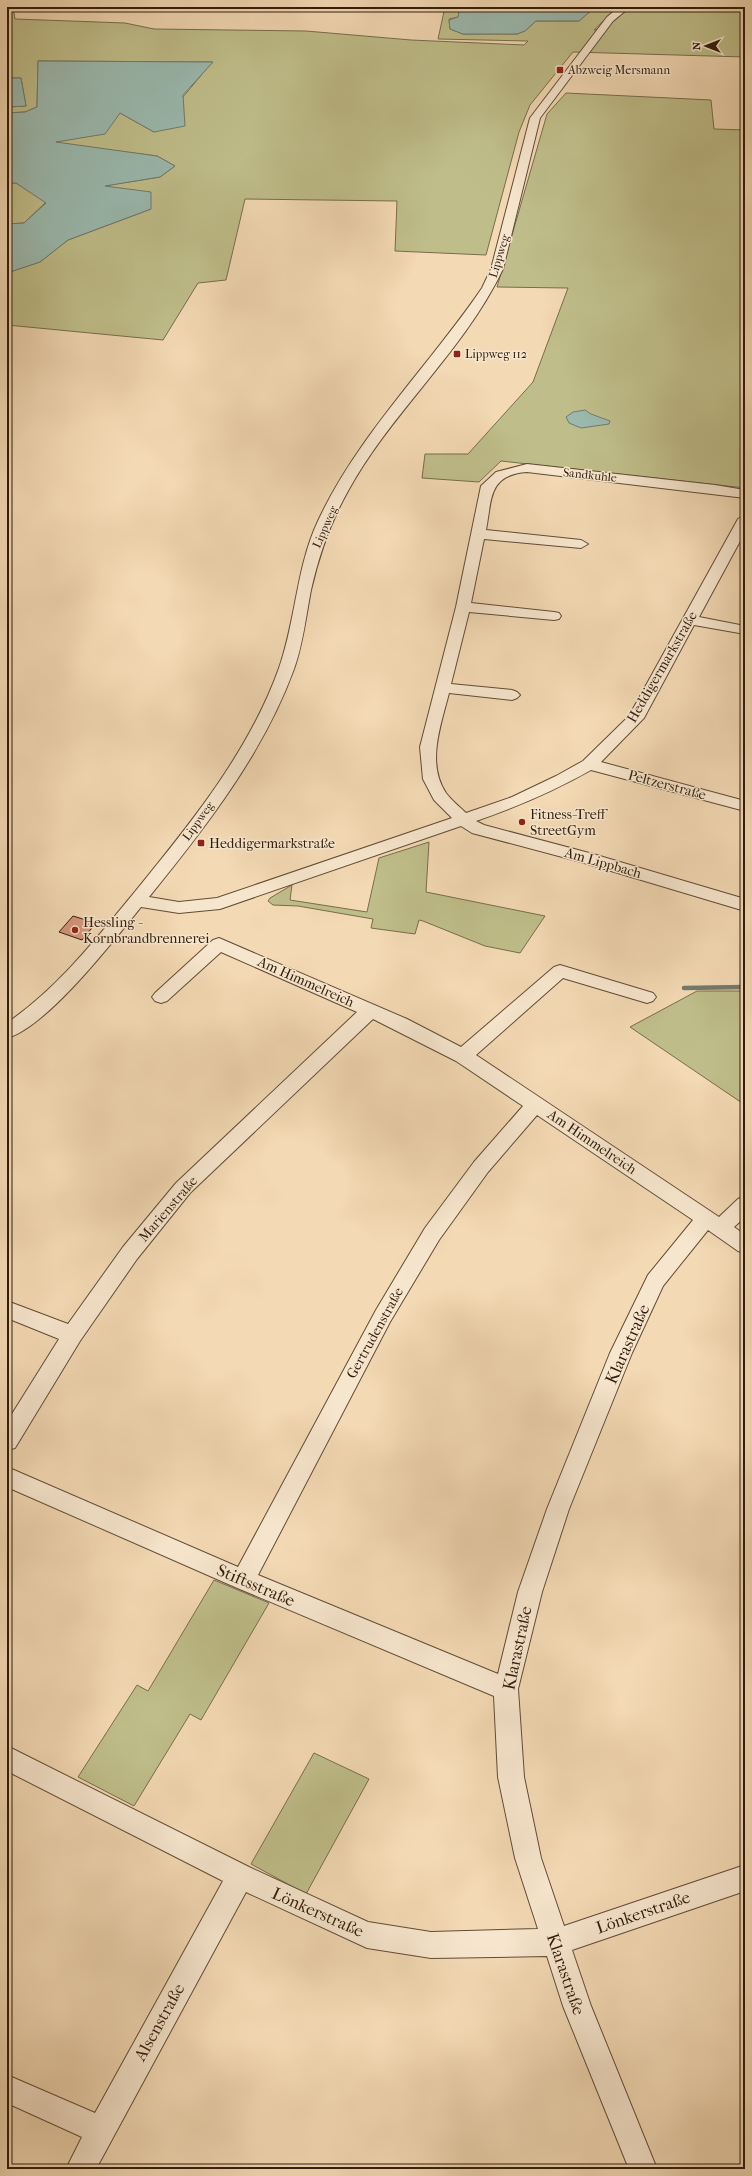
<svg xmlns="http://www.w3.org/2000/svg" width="752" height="2176" font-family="'IM FELL French Canon',serif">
<rect width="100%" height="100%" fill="#f3d9b4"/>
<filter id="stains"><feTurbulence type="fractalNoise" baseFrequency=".005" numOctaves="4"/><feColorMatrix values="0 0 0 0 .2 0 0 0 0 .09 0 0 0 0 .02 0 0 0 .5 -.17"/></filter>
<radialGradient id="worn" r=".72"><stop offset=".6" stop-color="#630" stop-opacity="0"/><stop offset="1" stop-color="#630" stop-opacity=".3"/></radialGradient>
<g fill="#bfbe8a" stroke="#786d4b">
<polygon points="7,7 13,7 15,19 125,23 154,29 306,31 411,40 524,45 528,41 438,39 445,7 460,7 458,17 449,19 450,29 463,34 517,34 525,31 536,21 579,21 595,7 618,7 594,30 606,28 630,7 745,7 745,57 573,52 530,105 519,132 486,255 395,251 397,201 245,199 226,280 198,283 163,340 7,325 7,273 40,262 68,240 151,209 103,186 160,177 175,166 157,156 54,143 120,113 154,132 212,62 38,61 37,107 25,112 7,113 7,107 26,106 21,78 7,78"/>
<polygon points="566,93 711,100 714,129 745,130 745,488 501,461 479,482 422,478 425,454 468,454 533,382 568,288 497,287 547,114"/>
<polygon points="7,183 16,183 46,202 24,223 7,224"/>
<polygon points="429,842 426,892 545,916 520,953 485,946 423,921 419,920 415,934 371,928 373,919 298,906 273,905 268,901 270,898 292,885 290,900 367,912 379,858"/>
<polygon points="697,991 745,991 745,1105 630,1027"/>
<polygon points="214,1580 269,1603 201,1720 190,1714 134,1806 78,1777 137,1685 148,1691"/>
<polygon points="314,1753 369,1779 306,1894 251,1864"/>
</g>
<g fill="#9bbaaf" stroke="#717b6e">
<polygon points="460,7 595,7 579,21 536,21 525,31 517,34 463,34 450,29 449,20 458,17"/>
<polygon points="38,61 213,62 183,95 185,126 154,132 120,113 105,134 56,142 157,156 175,166 160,177 105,186 151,192 151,209 68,240 40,262 7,273 7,224 24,223 46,203 16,183 7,183 7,113 25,112 37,107"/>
<polygon points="7,78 21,78 26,106 7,107"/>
<polygon points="585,410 591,414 610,421 609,424 581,428 569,423 566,417 573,412"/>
</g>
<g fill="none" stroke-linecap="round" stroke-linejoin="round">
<polyline stroke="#717b6e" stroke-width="4.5" points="684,988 745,987"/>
</g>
<polygon fill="#d8967f" stroke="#311c0c" points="73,916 96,923 82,940 59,932"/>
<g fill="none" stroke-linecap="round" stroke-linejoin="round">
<g stroke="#624b36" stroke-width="2">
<g id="minor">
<path d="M619,7H630L613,21L540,118L503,269C464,351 391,412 348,491C330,523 319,555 311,590C306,616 303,644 294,669C263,754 205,828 149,897L179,902L217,898L452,818L434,800L423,779L420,747L456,607L481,486L496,472L527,464L715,485L745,490V498L527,472C488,475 492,499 486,530L581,540L588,544L581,548L484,539L471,603L554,612L559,613L561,616L559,619L554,620L469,612L451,684L512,690L517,692L520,695L517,698L512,700L449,693C441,725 426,763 446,793C451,800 460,807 466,813L512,797L556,776L583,761L629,716L738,519L745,515V532L699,617L745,626V634L694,625L644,718L601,762L745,801V811L591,770C554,791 517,807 476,821L484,825L593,854L745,899V911L581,862L472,833L461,826L220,909L179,913L141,907C114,940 47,1027 7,1038V1023C55,990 92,944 129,899C186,829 248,755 279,668C296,620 296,568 318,521C358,435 429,366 482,288L491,269L530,118L607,17Z"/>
<path d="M219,938L407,1019L461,1047L554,967L560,965L653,993L656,997L653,1001L647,1003L563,978L476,1055L719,1217L738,1199L745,1196V1217L734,1227L745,1235V1253L738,1251L708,1230L663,1286L632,1353L569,1509L542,1592L518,1689L524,1777L541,1858L564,1926L745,1865V1891L572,1950L591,2006L657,2169H629L563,2006L547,1956L431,1958L367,1948L246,1892L96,2169H66L82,2137L7,2103V2075L95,2113L223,1881L7,1771V1746L249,1867L368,1922L431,1932L538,1929L515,1858L498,1777L494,1696L235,1587L7,1487V1467L238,1567L376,1310L425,1228L474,1162L523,1106L456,1061L373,1019L190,1193L137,1259L80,1341L15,1448L7,1450V1422L59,1339L7,1318V1301L68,1324L123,1247L176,1183L357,1012L221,952L167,1001L161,1003L155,1001L152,997L155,993L213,940ZM537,1115L693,1220L648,1275L610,1353L547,1509L518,1592L498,1674L258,1575L390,1322L439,1240L488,1172Z"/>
</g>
</g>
<use href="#minor" fill="#f7e6ce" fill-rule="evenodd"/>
</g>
<g fill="#8f2418" stroke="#f7e6ce" stroke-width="1.5">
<rect x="556" y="66" width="8" height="8" rx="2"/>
<rect x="453" y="350" width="8" height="8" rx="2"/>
<circle cx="522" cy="822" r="4"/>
<rect x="197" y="839" width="8" height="8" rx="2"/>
<circle cx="75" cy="930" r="4"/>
</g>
<g text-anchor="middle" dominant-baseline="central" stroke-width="3" stroke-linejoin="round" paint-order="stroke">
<g font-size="12" fill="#311c0c" stroke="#f7e6ce" text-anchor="start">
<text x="568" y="70">Abzweig Mersmann</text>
<text x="465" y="354">Lippweg 112</text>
</g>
<g font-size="12" fill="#311c0c" stroke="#f7e6ce">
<text transform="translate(499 256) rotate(-73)">Lippweg</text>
<text transform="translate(590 475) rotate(6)">Sandkuhle</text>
<text transform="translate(325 527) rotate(-66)">Lippweg</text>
<text transform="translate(198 821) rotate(-54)">Lippweg</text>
</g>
<g font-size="14" fill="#311c0c" stroke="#f7e6ce">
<text transform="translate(662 667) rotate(-60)">Heddigermarkstraße</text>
<text transform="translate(667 785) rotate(15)">Peltzerstraße</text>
<text transform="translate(603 863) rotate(16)">Am Lippbach</text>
<text transform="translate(306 982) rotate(24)">Am Himmelreich</text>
<text transform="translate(592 1142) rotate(34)">Am Himmelreich</text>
<text transform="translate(168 1209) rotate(-49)">Marienstraße</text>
<text transform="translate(375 1333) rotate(-61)">Gertrudenstraße</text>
</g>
<g font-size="14" fill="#311c0c" stroke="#f7e6ce" text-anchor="start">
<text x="530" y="814">Fitness-Treff<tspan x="530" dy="16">StreetGym</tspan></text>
<text x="209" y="843">Heddigermarkstraße</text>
<text x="83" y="922">Hessling -<tspan x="83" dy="16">Kornbrandbrennerei</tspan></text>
</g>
<g font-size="17" fill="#311c0c" stroke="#f7e6ce">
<text transform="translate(627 1344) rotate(-66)">Klarastraße</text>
<text transform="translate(256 1585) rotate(23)">Stiftsstraße</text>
<text transform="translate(517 1648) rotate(-78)">Klarastraße</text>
<text transform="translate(318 1912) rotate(24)">Lönkerstraße</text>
<text transform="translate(643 1912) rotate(-19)">Lönkerstraße</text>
<text transform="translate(566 1974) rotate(71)">Klarastraße</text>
<text transform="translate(159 2022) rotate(-61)">Alsenstraße</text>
</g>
</g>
<rect width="752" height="2176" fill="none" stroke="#f3d9b4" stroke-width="24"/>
<rect x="8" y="8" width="736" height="2160" fill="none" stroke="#311c0c" stroke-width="2"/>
<rect x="12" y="12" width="728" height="2152" fill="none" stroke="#311c0c"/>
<g transform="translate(706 46) rotate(270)" stroke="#f7e6ce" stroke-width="3" paint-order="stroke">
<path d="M0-3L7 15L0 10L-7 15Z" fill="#311c0c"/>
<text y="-6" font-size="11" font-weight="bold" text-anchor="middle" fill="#311c0c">N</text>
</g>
<rect width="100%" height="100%" filter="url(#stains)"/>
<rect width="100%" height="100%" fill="url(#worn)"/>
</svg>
